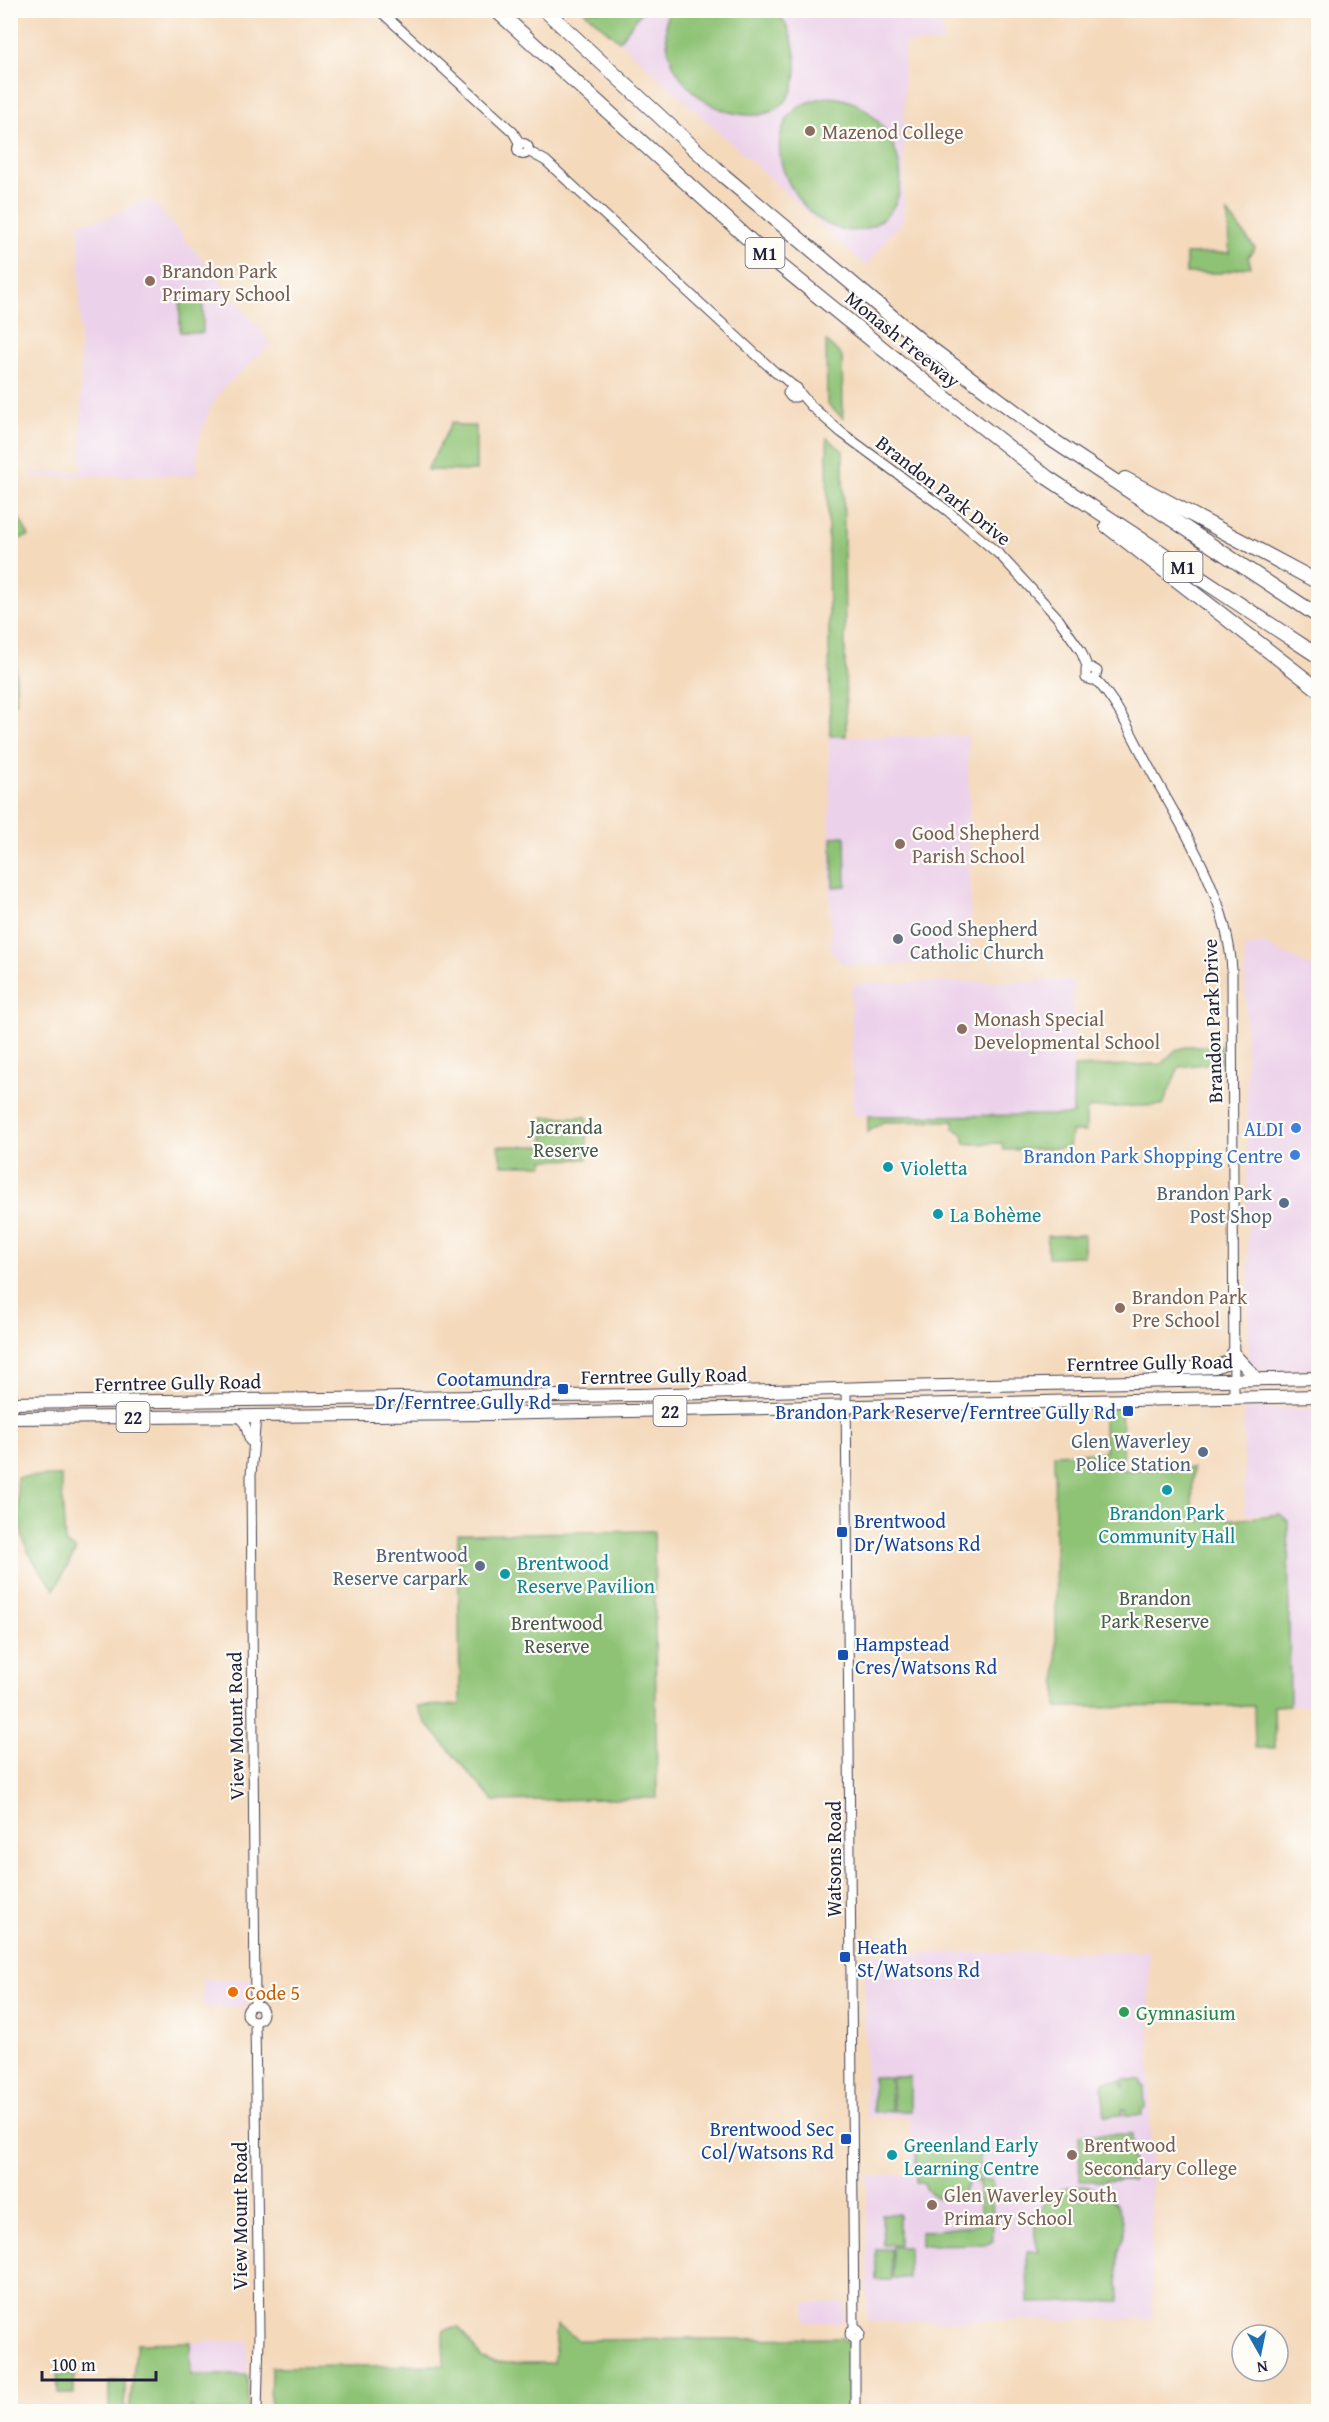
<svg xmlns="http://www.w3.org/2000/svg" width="1329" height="2422" font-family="'Gentium Book Plus',serif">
<rect width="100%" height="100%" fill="#fdfcf7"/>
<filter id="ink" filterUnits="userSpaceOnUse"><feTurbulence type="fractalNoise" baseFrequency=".0167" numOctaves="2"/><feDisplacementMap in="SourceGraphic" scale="12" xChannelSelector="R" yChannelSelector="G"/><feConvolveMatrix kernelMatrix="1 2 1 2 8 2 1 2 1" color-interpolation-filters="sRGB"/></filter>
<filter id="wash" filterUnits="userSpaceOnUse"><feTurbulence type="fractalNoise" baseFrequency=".008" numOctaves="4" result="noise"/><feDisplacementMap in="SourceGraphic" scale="24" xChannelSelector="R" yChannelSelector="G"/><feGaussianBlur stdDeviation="1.35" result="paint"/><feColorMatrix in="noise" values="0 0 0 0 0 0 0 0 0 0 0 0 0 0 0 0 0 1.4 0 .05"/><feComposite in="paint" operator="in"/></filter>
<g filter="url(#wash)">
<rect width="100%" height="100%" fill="#f4d9bb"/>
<g fill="#ecd1ea">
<polygon points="642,11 942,11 943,43 904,43 904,218 866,266 619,41"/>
<polygon points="146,199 153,201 268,339 269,346 223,388 209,410 198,442 196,475 32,477 32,472 82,472 79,223 109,217"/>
<polygon points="968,736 971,964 849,965 841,963 831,951 829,737"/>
<polygon points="1263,944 1318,970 1318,1368 1271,1371 1257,1369 1249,1364 1245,947"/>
<polygon points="1073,981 1074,1115 853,1116 851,990 857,983"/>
<polygon points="1244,1409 1318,1409 1318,1705 1290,1705 1288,1521 1280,1514 1245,1514"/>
<polygon points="1149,1951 1152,2319 871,2322 867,2318 867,2176 910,2175 910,2117 866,2117 864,1957 868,1954"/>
<polygon points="251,1979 251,2000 242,2007 203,2008 203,1980"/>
<polygon points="844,2302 845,2318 840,2323 806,2322 805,2303"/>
<polygon points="248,2341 247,2375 191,2375 190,2342"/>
</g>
<g fill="#8ec375" stroke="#587258" stroke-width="1.5">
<path d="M669,10L776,11C790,26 795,45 796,65C798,149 676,118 667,42C666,31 664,21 669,10Z"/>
<polygon points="584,11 642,11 619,41"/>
<path d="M829,97C841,98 853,101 863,108C897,131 919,193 880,221C812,271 722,111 829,97Z"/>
<polygon points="1228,213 1255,248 1248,257 1251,266 1220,273 1186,273 1186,254 1229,253"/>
<polygon points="180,300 203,301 203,333 180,332"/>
<polygon points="826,341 842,356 843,418 827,404"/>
<polygon points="452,422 462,426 476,426 476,471 427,470"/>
<polygon points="827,438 843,451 846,736 830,736"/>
<polygon points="19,518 29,536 15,540 16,703 11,703 10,522"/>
<polygon points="845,836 846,886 833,887 832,837"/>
<polygon points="1189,1046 1221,1046 1221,1062 1179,1067 1163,1105 1090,1108 1086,1112 1086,1132 1071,1132 1069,1148 1003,1150 1002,1143 965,1144 963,1134 954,1128 954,1121 883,1122 868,1132 868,1116 1073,1115 1074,1067 1161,1064 1176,1050"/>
<polygon points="544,1117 587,1117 587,1159 544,1160 544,1165 502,1165 498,1146 544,1146"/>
<polygon points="1084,1235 1084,1256 1048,1257 1047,1236"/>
<polygon points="1103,1403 1121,1403 1123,1470 1193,1468 1192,1519 1242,1519 1280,1514 1288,1521 1290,1705 1274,1706 1275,1748 1255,1748 1254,1706 1057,1707 1054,1454 1105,1452"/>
<path d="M61,1476L65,1543L76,1550L55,1589C18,1546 19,1532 17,1477Z"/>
<polygon points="654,1531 657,1798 493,1801 426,1723 417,1706 460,1705 458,1534"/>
<polygon points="873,2077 890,2077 891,2111 873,2112"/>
<polygon points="892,2077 910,2077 910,2111 893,2111"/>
<polygon points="1124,2080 1142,2080 1142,2086 1144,2086 1145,2109 1142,2109 1142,2115 1125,2115 1125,2109 1122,2109 1122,2115 1105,2116 1102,2087 1104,2081 1122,2081 1122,2086 1124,2087"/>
<polygon points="1132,2134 1133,2180 1080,2181 1079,2135"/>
<path d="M980,2149V2180H992L993,2241L987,2244L921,2245V2232L970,2226L980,2222L979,2182H969C960,2204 933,2205 923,2183H916V2150Z"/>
<path d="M1073,2186C1101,2184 1125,2203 1124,2233C1124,2241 1119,2247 1118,2255C1116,2270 1119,2286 1119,2301L1028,2303L1027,2251H1039C1027,2221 1042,2192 1073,2186Z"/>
<polygon points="882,2214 899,2214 899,2245 883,2245"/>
<polygon points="892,2247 908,2247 908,2278 893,2278"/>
<rect x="876" y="2249" width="15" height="31"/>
<polygon points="557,2325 578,2340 842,2338 851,2347 850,2411 270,2412 271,2367 444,2365 444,2330 459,2327 482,2359 499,2363 554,2363"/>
<polygon points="190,2342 191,2375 247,2375 248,2411 193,2411 192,2406 187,2411 129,2411 137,2343"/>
<polygon points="57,2363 74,2363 74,2394 58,2394"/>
<polygon points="125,2380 125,2411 109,2411 109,2381"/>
</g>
</g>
<g filter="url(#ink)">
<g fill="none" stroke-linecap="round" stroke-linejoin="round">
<g stroke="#423d4e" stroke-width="11">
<g id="minor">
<polyline points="379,10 513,132 520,144"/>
<circle cx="523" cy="149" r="5.5"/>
<path d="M528,151L546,161L776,373C785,377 789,384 797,388L799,393L796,397H791L788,393L792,387"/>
<polyline points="799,392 811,406 842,433 948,511 1001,556 1057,617 1081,651 1088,669"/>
<path d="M1095,679L1092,680L1086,678V670L1092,668L1097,671L1095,679C1119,704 1133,738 1150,769C1185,833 1227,895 1232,970L1234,1396"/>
<polyline points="846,1389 854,2329"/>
<polyline points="238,1416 245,1424 250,1441"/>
<circle cx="255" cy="2013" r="8"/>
<polyline points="255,2005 251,1475 256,1416"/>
<polyline points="255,2021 259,2336 257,2412"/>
<circle cx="855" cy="2334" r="5"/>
<polyline points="855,2339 855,2412"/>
</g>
</g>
<g stroke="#423d4e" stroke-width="14">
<g id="major">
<polyline points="1233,1353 1257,1379"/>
<polyline points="1164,1381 1164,1374 1169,1369 1215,1367 1233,1360"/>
<polyline points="10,1403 637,1395 899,1387 1318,1378"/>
<polyline points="10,1418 494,1414 1318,1396"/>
</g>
</g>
<g stroke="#423d4e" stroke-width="16">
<g id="highway">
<polyline points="496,10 754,244 904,366 1048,478 1318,656"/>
<polyline points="545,10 724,176 922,342 1054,441 1318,616"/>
<polyline points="1125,479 1318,582"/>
<polyline points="1107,526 1318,689"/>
</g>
</g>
<use href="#minor" stroke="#fff" stroke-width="9"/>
<use href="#major" stroke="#fff" stroke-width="12"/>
<use href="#highway" stroke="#fff" stroke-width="14"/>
</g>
</g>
<g fill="#8d6e63" stroke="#fdfcf7" stroke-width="2">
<circle cx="810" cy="131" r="6"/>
<circle cx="150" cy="281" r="6"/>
<circle cx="900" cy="844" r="6"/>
<circle cx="962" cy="1029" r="6"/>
<circle cx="1120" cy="1308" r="6"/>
<circle cx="1072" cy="2155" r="6"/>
<circle cx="932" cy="2205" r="6"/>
</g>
<circle fill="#6b7280" stroke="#fdfcf7" stroke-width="2" cx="898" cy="939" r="6"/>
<g fill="#3f7fe0" stroke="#fdfcf7" stroke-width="2">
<circle cx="1296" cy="1128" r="6"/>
<circle cx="1295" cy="1155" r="6"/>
</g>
<g fill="#0f9aa8" stroke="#fdfcf7" stroke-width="2">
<circle cx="888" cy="1167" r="6"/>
<circle cx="938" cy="1214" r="6"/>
<circle cx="1167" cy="1490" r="6"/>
<circle cx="505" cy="1574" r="6"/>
<circle cx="892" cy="2155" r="6"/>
</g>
<g fill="#5c6f8a" stroke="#fdfcf7" stroke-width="2">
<circle cx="1284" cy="1203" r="6"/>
<circle cx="1203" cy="1452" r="6"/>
<circle cx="480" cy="1566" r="6"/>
</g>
<g fill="#1a4fb4" stroke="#fdfcf7" stroke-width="2">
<rect x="557" y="1383" width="12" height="12" rx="3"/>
<rect x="1122" y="1405" width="12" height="12" rx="3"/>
<rect x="836" y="1526" width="12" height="12" rx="3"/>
<rect x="837" y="1649" width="12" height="12" rx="3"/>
<rect x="839" y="1951" width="12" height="12" rx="3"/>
<rect x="840" y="2133" width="12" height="12" rx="3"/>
</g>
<circle fill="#e8710a" stroke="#fdfcf7" stroke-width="2" cx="233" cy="1992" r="6"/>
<circle fill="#2e9e5b" stroke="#fdfcf7" stroke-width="2" cx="1124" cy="2012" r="6"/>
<g text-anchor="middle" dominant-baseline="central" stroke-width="4.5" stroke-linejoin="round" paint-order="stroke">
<g fill="#fdfcf7" stroke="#646373" stroke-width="1.5">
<rect x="745.5" y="238" width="39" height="30" rx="4.5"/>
<rect x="1163.5" y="552" width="39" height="30" rx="4.5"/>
<rect x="653.5" y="1396" width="33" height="30" rx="4.5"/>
<rect x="116.5" y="1402" width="33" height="30" rx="4.5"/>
</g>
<g font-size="18" font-weight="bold" fill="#22223b">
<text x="765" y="253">M1</text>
<text x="1183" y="567">M1</text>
<text x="670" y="1411">22</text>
<text x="133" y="1417">22</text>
</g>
<g font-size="20" fill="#785e54" stroke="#fdfcf7" text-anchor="start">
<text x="822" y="131">Mazenod College</text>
<text x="162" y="270">Brandon Park<tspan x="162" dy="23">Primary School</tspan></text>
<text x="912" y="832">Good Shepherd<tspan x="912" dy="23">Parish School</tspan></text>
<text x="974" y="1018">Monash Special<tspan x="974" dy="23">Developmental School</tspan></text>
<text x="1132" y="1296">Brandon Park<tspan x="1132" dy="23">Pre School</tspan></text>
<text x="1084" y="2144">Brentwood<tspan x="1084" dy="23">Secondary College</tspan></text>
<text x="944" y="2194">Glen Waverley South<tspan x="944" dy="23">Primary School</tspan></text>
</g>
<g font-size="20" fill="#22223b" stroke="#fdfcf7">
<text transform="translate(903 339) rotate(39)">Monash Freeway</text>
<text transform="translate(944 490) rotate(38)">Brandon Park Drive</text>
<text transform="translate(1212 1021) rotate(-92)">Brandon Park Drive</text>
<text transform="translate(1150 1362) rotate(-1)">Ferntree Gully Road</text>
<text transform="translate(664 1375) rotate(-1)">Ferntree Gully Road</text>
<text transform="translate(178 1382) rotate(-1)">Ferntree Gully Road</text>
<text transform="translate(235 1726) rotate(-91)">View Mount Road</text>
<text transform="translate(833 1859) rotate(-90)">Watsons Road</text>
<text transform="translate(239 2216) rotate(-90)">View Mount Road</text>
</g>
<g font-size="20" fill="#5b616d" stroke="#fdfcf7" text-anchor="start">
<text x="910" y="928">Good Shepherd<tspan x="910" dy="23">Catholic Church</tspan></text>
</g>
<g font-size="20" fill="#485a4f" stroke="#fdfcf7">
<text x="566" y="1126">Jacranda<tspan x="566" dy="23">Reserve</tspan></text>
<text x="1155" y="1597">Brandon<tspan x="1155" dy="23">Park Reserve</tspan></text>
<text x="557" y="1622">Brentwood<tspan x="557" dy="23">Reserve</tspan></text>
</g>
<g font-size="20" fill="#366cbe" stroke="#fdfcf7" text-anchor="end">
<text x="1284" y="1128">ALDI</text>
<text x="1283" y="1155">Brandon Park Shopping Centre</text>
</g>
<g font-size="20" fill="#0d838f" stroke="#fdfcf7" text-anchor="start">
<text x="900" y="1167">Violetta</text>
<text x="950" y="1214">La Bohème</text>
<text x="1167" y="1512" text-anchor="middle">Brandon Park<tspan x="1167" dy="23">Community Hall</tspan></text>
<text x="517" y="1562">Brentwood<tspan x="517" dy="23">Reserve Pavilion</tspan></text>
<text x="904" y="2144">Greenland Early<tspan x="904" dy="23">Learning Centre</tspan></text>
</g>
<g font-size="20" fill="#4e5e75" stroke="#fdfcf7" text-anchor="end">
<text x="1272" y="1192">Brandon Park<tspan x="1272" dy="23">Post Shop</tspan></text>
<text x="1191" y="1440">Glen Waverley<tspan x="1191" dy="23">Police Station</tspan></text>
<text x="468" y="1554">Brentwood<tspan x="468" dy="23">Reserve carpark</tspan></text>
</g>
<g font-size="20" fill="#164399" stroke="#fdfcf7" text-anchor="end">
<text x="551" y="1378">Cootamundra<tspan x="551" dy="23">Dr/Ferntree Gully Rd</tspan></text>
<text x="1116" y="1411">Brandon Park Reserve/Ferntree Gully Rd</text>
<text x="854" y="1520" text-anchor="start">Brentwood<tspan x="854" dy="23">Dr/Watsons Rd</tspan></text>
<text x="855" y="1643" text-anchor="start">Hampstead<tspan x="855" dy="23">Cres/Watsons Rd</tspan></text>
<text x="857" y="1946" text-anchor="start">Heath<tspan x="857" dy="23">St/Watsons Rd</tspan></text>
<text x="834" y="2128">Brentwood Sec<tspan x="834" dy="23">Col/Watsons Rd</tspan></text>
</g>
<g font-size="20" fill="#c56008" stroke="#fdfcf7" text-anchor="start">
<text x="245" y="1992">Code 5</text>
</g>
<g font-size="20" fill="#27864d" stroke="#fdfcf7" text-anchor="start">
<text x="1136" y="2012">Gymnasium</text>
</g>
</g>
<rect width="1329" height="2422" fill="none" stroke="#fdfcf7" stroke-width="36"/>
<g transform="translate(1260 2353) rotate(171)"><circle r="28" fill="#fdfcf7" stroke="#a5a5ac" stroke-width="1.5"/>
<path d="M0-4.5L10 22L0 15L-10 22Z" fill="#1f6fb2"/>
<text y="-9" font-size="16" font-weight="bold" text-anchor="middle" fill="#22223b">N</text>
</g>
<path d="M42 2371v9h114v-9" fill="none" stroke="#22223b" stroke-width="3"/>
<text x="51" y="2371" font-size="18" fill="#22223b" stroke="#fdfcf7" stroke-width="4.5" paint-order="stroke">100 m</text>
</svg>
